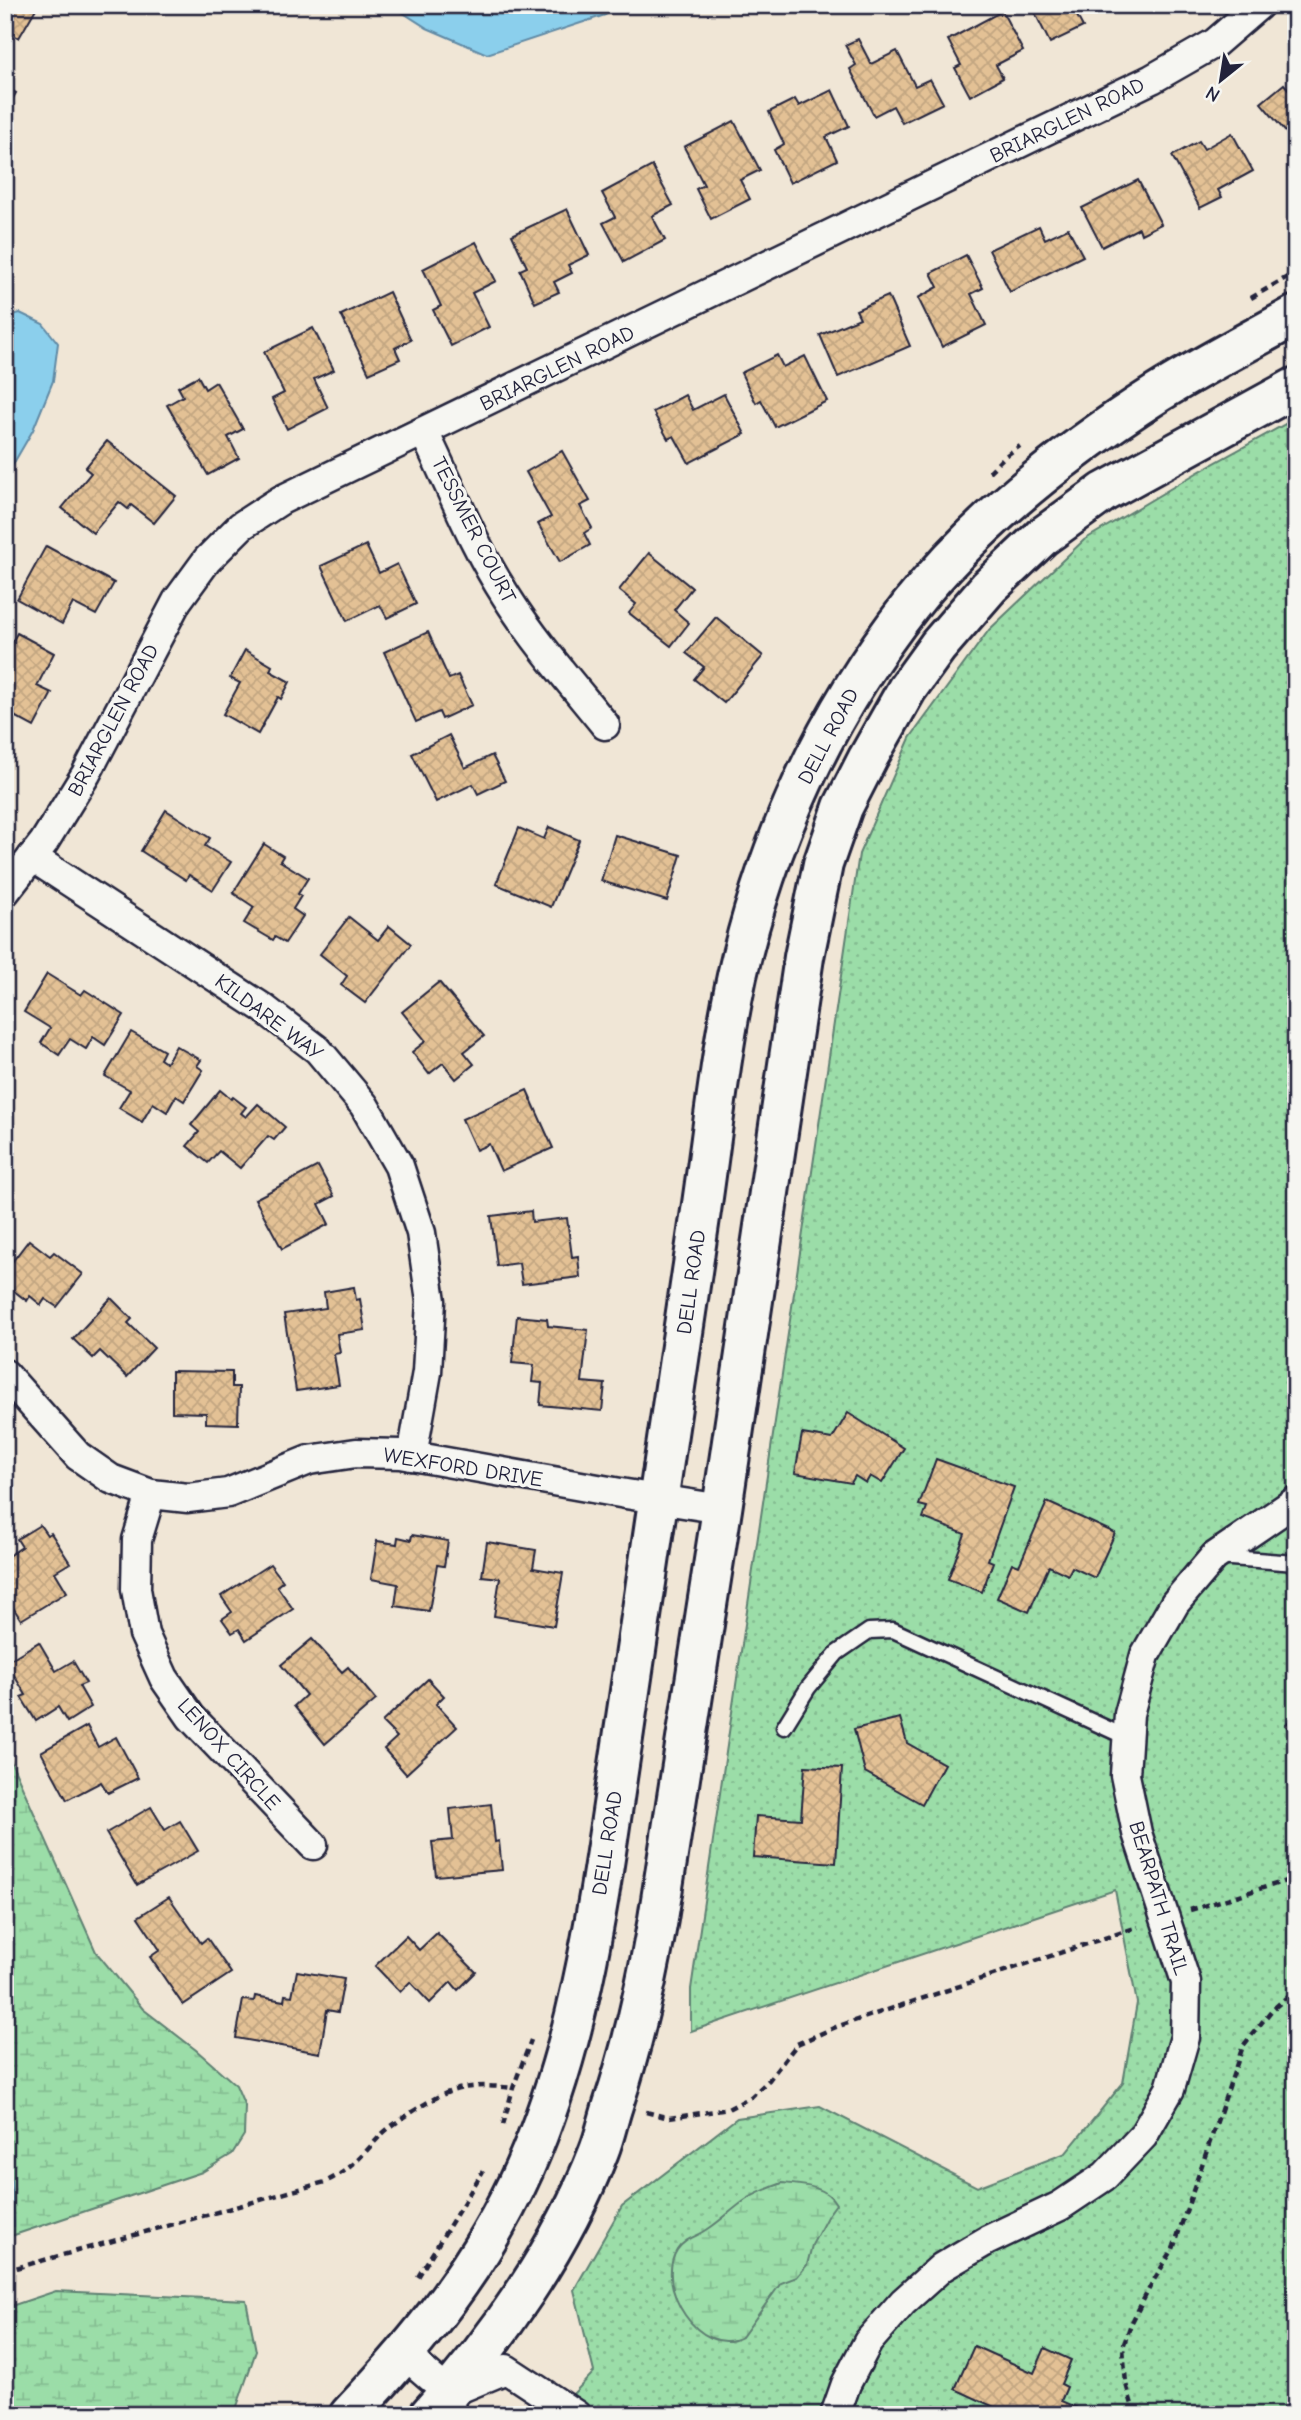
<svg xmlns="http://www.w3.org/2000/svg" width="1301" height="2420" font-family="'Comic Neue',sans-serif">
<defs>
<pattern id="grass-dots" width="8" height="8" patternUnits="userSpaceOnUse" patternTransform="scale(1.75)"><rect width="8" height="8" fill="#9bdda8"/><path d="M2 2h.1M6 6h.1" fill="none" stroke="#85bd92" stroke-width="1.8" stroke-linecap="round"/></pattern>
<pattern id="wetland-marsh" width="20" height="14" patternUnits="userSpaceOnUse" patternTransform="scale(1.75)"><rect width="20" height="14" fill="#9bdda8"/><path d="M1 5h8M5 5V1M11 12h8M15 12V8" fill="none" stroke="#85bd92"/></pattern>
<pattern id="building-cross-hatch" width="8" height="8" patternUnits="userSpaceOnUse" patternTransform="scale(1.75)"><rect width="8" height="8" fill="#e3c195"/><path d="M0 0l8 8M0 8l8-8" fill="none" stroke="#c2a681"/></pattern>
</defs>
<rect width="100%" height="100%" fill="#f0e6d6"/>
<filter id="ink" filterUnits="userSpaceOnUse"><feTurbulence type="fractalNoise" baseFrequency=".0143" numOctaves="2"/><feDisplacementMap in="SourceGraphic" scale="14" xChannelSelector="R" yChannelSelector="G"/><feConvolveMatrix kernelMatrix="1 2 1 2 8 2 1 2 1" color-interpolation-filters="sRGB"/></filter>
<g filter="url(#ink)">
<polygon fill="url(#grass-dots)" stroke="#5e8072" stroke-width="2" points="1296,418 1296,2415 553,2415 594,2372 574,2290 622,2206 737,2118 820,2106 977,2187 1066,2153 1123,2083 1137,2003 1115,1890 691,2031 691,1989 859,854 910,738 989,630 1084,540 1200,471"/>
<g fill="url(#wetland-marsh)" stroke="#5e8072" stroke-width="2">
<polygon points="5,1748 96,1952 143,2009 196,2050 236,2085 245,2106 244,2135 232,2154 202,2172 5,2238"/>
<path d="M782,2183C801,2185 826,2185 836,2204L828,2215L812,2245L807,2265L797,2277L781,2283L742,2337C700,2359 654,2286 677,2250C685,2238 697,2237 708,2229C722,2220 733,2208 747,2199C758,2192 770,2188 782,2183Z"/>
<polygon points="56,2291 246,2300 256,2351 234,2415 5,2415 5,2308"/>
</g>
<g fill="#8bcfec" stroke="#618aa5" stroke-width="2">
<polygon points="391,5 622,5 605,15 487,54 427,28"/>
<polygon points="20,313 43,324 58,343 53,381 33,430 5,478 5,317"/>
<polygon points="5,2126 8,2127 14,2226 5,2228"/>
</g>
<g fill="url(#building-cross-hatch)" stroke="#22223b" stroke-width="2">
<polygon points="5,5 38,5 19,38 5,30"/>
<polygon points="1031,5 1095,5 1095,6 1077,16 1083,27 1050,43"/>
<polygon points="1002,11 1023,51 996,65 1003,78 970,96 955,68 961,65 948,40"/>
<polygon points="858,39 871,64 897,51 915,86 930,79 943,103 902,123 893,106 874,116 850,69 856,65 845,45"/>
<polygon points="1284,84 1290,91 1296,86 1295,143 1261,103"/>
<polygon points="5,87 16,93 5,112"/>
<polygon points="832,90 849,126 826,137 837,160 790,183 774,150 784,144 769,112 795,99 799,106"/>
<polygon points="734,121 760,170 740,180 750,199 711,219 696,189 704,185 684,147"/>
<polygon points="1232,133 1253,171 1218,190 1222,197 1200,208 1172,156 1199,141 1204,149"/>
<polygon points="652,166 673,205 652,216 665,240 624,262 603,223 615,217 602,193"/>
<polygon points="1138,180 1161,224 1141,234 1139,228 1102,247 1082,208"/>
<polygon points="567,209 589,255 568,265 572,273 554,282 559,292 535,303 520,270 527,267 512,235"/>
<polygon points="1039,226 1045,239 1068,228 1083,256 1010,292 989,250"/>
<polygon points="476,242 496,281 472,293 489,327 451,346 433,310 441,306 423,269"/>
<polygon points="966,255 983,288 971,294 986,325 942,347 918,298 938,287 931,273"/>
<polygon points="389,292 411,340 395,348 400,359 369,373 341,315"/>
<polygon points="888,296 910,346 838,377 820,335 860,318 856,310"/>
<polygon points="313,328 334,370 314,379 328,408 287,429 272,399 284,393 264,352"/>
<polygon points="777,355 783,367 805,356 827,401 775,427 761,400 756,403 741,373"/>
<polygon points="198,376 205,389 216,382 243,429 228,437 239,458 208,475 167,405 183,396 178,387"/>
<polygon points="724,394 745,434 689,463 674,436 668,439 653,412 685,395 693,410"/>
<polygon points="107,441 176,496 154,523 131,505 128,509 119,502 93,533 62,508 91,473 85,468"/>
<polygon points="562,451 590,501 580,506 592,528 584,533 590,545 560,562 538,524 551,517 526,472"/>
<polygon points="366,545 379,573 397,564 416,604 387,618 380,605 347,621 321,566"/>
<polygon points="46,546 114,583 96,615 73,603 62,624 17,599"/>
<polygon points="649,553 692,588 674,610 689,623 671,646 629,613 636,604 619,590"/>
<polygon points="716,617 763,656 724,703 694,679 704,667 686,653"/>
<polygon points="428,632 449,679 458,675 472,705 442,719 439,712 416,722 384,652"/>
<polygon points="17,633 54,653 37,686 52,693 34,727 12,715 14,710 5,705 5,655"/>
<polygon points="245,650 272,666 270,671 290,682 281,699 278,697 258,734 223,714 240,683 230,678"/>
<polygon points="449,735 465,768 492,755 505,781 478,794 473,784 436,802 412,754"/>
<polygon points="166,810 210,838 205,846 231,862 213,890 189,875 186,880 141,851"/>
<polygon points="549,827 579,840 551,907 496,884 519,828 544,839"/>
<polygon points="615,835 681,855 667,901 601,881"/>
<polygon points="264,844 283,856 280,861 308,878 298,894 301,896 293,909 303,916 285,943 275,937 273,940 244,923 254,907 233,893"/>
<polygon points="349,917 378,940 389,926 411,944 365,1003 341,985 347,976 320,954"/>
<polygon points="47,974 81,995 85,990 124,1015 105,1045 93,1037 86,1049 70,1039 59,1055 41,1043 50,1028 24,1012"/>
<polygon points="439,982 484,1036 464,1052 474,1064 456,1079 443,1063 429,1074 412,1052 426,1041 402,1012"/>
<polygon points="131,1032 164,1051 160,1059 166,1063 176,1046 201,1060 197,1066 203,1070 184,1101 176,1096 167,1112 153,1103 142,1122 119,1108 130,1090 105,1076"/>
<polygon points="220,1090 231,1099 233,1097 246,1107 241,1113 246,1117 258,1104 285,1127 274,1140 268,1136 240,1168 219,1151 208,1163 187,1146 199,1132 191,1125"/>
<polygon points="527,1090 553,1148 501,1171 489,1144 476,1150 462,1119"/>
<polygon points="318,1166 334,1196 319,1204 329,1224 282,1249 255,1199"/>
<polygon points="531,1211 532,1222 567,1218 572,1257 578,1256 580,1277 522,1284 519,1263 497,1266 491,1216"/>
<polygon points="29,1240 50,1256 54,1252 83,1274 57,1307 45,1299 41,1305 30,1296 27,1301 5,1284 5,1271"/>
<polygon points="354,1287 356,1300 360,1299 365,1330 337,1334 340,1353 334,1354 339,1385 296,1391 284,1314 326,1308 324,1292"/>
<polygon points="111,1298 132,1319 128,1323 154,1348 127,1377 100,1351 93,1358 73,1339"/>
<polygon points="517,1316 547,1319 548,1326 588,1330 582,1382 605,1384 602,1411 540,1405 542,1383 532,1382 534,1365 512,1363"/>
<polygon points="172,1371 232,1372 232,1387 239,1387 238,1424 206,1423 206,1413 172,1412"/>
<polygon points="848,1413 904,1448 882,1483 870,1476 866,1483 855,1476 851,1483 795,1473 802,1434 832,1439"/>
<polygon points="936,1459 1014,1487 988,1560 993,1562 982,1592 948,1579 965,1534 923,1518 927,1507 919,1505"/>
<polygon points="1047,1502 1115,1533 1095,1578 1072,1567 1068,1575 1049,1566 1029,1612 997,1598 1012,1563 1019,1566"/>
<polygon points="40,1525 47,1535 51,1533 70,1563 55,1572 67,1592 21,1620 5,1595 5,1558 22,1547 17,1539"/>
<polygon points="412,1535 448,1541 444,1566 437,1565 429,1611 395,1606 398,1584 371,1579 377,1541 397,1544 398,1537 411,1540"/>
<polygon points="487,1542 536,1550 533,1568 563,1573 554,1626 494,1616 500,1578 482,1576"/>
<polygon points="270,1564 283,1581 277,1586 293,1609 246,1640 239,1629 232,1633 222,1619 232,1612 221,1596"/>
<polygon points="312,1639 342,1672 348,1667 376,1700 325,1744 294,1706 306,1695 281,1665"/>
<polygon points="39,1642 56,1671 73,1661 86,1683 79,1686 91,1707 67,1722 58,1707 36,1721 21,1697 26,1695 6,1662"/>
<polygon points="428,1679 444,1696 436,1704 457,1727 406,1774 384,1749 397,1737 382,1722"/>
<polygon points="1296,1714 1296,1736 1285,1725"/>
<polygon points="900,1718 907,1743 944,1764 922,1804 865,1772 854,1729"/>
<polygon points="87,1726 98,1747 116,1737 138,1778 108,1793 101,1782 67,1800 41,1752"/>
<polygon points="805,1766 842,1768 836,1863 753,1857 756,1816 801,1819"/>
<polygon points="491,1804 495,1842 499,1841 502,1870 436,1876 432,1842 453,1840 450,1809"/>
<polygon points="151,1807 165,1830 180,1821 198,1851 137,1885 106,1833"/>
<polygon points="169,1897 201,1943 207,1938 231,1973 183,2005 150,1957 160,1950 138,1917"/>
<polygon points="437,1933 476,1972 458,1990 451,1982 430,2003 410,1982 400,1992 375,1966 406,1936 419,1950"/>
<polygon points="297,1971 344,1979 338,2012 327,2010 320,2053 236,2038 243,2000 254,2001 255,1996 284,2001 285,1995 292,1996"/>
<polygon points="974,2346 1034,2373 1045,2348 1071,2360 1061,2384 1067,2387 1061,2401 1080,2409 1078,2415 1004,2415 1005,2412 955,2389"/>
</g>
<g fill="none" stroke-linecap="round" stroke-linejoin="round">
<g stroke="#22223b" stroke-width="19">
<g id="service">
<polyline points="1217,1557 1296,1563"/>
<polyline points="784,1727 808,1688 837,1653 869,1631 893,1630 1128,1738"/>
</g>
</g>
<g stroke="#22223b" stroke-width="33">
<g id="minor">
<path d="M424,432C451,487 473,545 506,596C535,642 571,683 605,725"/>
<polyline points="32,857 263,1008 318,1050 364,1105 399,1166 421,1233 431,1301 427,1372 412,1456"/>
<polyline points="5,892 44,842 86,774 177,601 207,560 241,526 281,500 1152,79 1215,43 1259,5"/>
<polyline points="5,1374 78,1456 111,1479 151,1494 188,1498 228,1493 309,1460 356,1453 401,1454 626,1494 722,1509"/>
<polyline points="151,1494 137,1540 136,1589 144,1634 164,1678 191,1717 313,1845"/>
<polyline points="405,2355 449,2393 451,2412"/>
<polyline points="451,2392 506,2369 576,2415"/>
<polyline points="835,2415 846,2384 868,2342 903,2302 942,2267 988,2240 1060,2206 1105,2176 1143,2136 1170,2089 1185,2037 1186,1982 1137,1833 1125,1775 1129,1714 1145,1655 1175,1603 1214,1557 1296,1501"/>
</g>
</g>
<g stroke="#22223b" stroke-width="44">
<g id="secondary">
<path d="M349,2415C420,2340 482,2264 524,2169C584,2033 600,1889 622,1745C650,1564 676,1384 702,1204C713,1128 721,1051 737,976C767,842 826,713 911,605C978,520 1067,451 1158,393C1203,365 1250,341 1296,315"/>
<path d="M429,2415C498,2339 562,2247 599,2151C605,2136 608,2120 613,2105C633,2045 647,1982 658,1919L722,1509L804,957L823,864L843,807L868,758L907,689L938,646L989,587L1042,537L1104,492L1296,387"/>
</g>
</g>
<g stroke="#22223b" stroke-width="4.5" stroke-dasharray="7 5" stroke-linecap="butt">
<polyline points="1251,298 1296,272"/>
<polyline points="989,472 1004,457 1020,446"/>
<polyline points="1190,1910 1296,1878"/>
<polyline points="646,2112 669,2118 728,2109 751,2097 769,2080 797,2044 836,2027 1138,1927"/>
<polyline points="503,2125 513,2088 531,2040"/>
<path d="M5,2271L325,2182C354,2168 360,2157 382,2134C390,2126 402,2119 412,2112C450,2087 468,2083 513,2088"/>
<polyline points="418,2277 483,2171"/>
<polyline points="1135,2415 1126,2384 1123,2347 1131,2324 1152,2283 1173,2249 1243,2046 1271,2011 1296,1989"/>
</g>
<use href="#service" stroke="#f6f6f2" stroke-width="14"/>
<use href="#minor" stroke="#f6f6f2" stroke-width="28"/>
<use href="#secondary" stroke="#f6f6f2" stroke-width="38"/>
</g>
</g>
<g text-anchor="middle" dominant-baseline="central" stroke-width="7" stroke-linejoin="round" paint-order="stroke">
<g font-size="21" fill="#22223b" stroke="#f6f6f2">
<text transform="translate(1067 120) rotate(-26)">BRIARGLEN ROAD</text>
<text transform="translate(557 368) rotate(-26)">BRIARGLEN ROAD</text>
<text transform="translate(474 530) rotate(63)">TESSMER COURT</text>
<text transform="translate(113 720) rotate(-62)">BRIARGLEN ROAD</text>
<text transform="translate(828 736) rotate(-62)">DELL ROAD</text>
<text transform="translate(269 1017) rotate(37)">KILDARE WAY</text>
<text transform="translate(691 1282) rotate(-82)">DELL ROAD</text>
<text transform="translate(463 1467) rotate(9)">WEXFORD DRIVE</text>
<text transform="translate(229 1754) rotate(48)">LENOX CIRCLE</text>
<text transform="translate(607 1843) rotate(-81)">DELL ROAD</text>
<text transform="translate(1159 1898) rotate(73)">BEARPATH TRAIL</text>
</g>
</g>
<rect width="1301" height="2420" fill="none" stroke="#f6f6f2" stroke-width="28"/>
<rect x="14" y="14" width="1273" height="2392" fill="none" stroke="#22223b" stroke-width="2.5" filter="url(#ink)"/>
<g transform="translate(1221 80) rotate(210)" stroke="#f6f6f2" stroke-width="5" paint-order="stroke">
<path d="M0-5L12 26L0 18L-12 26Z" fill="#22223b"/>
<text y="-10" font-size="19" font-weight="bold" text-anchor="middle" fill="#22223b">N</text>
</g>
</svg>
